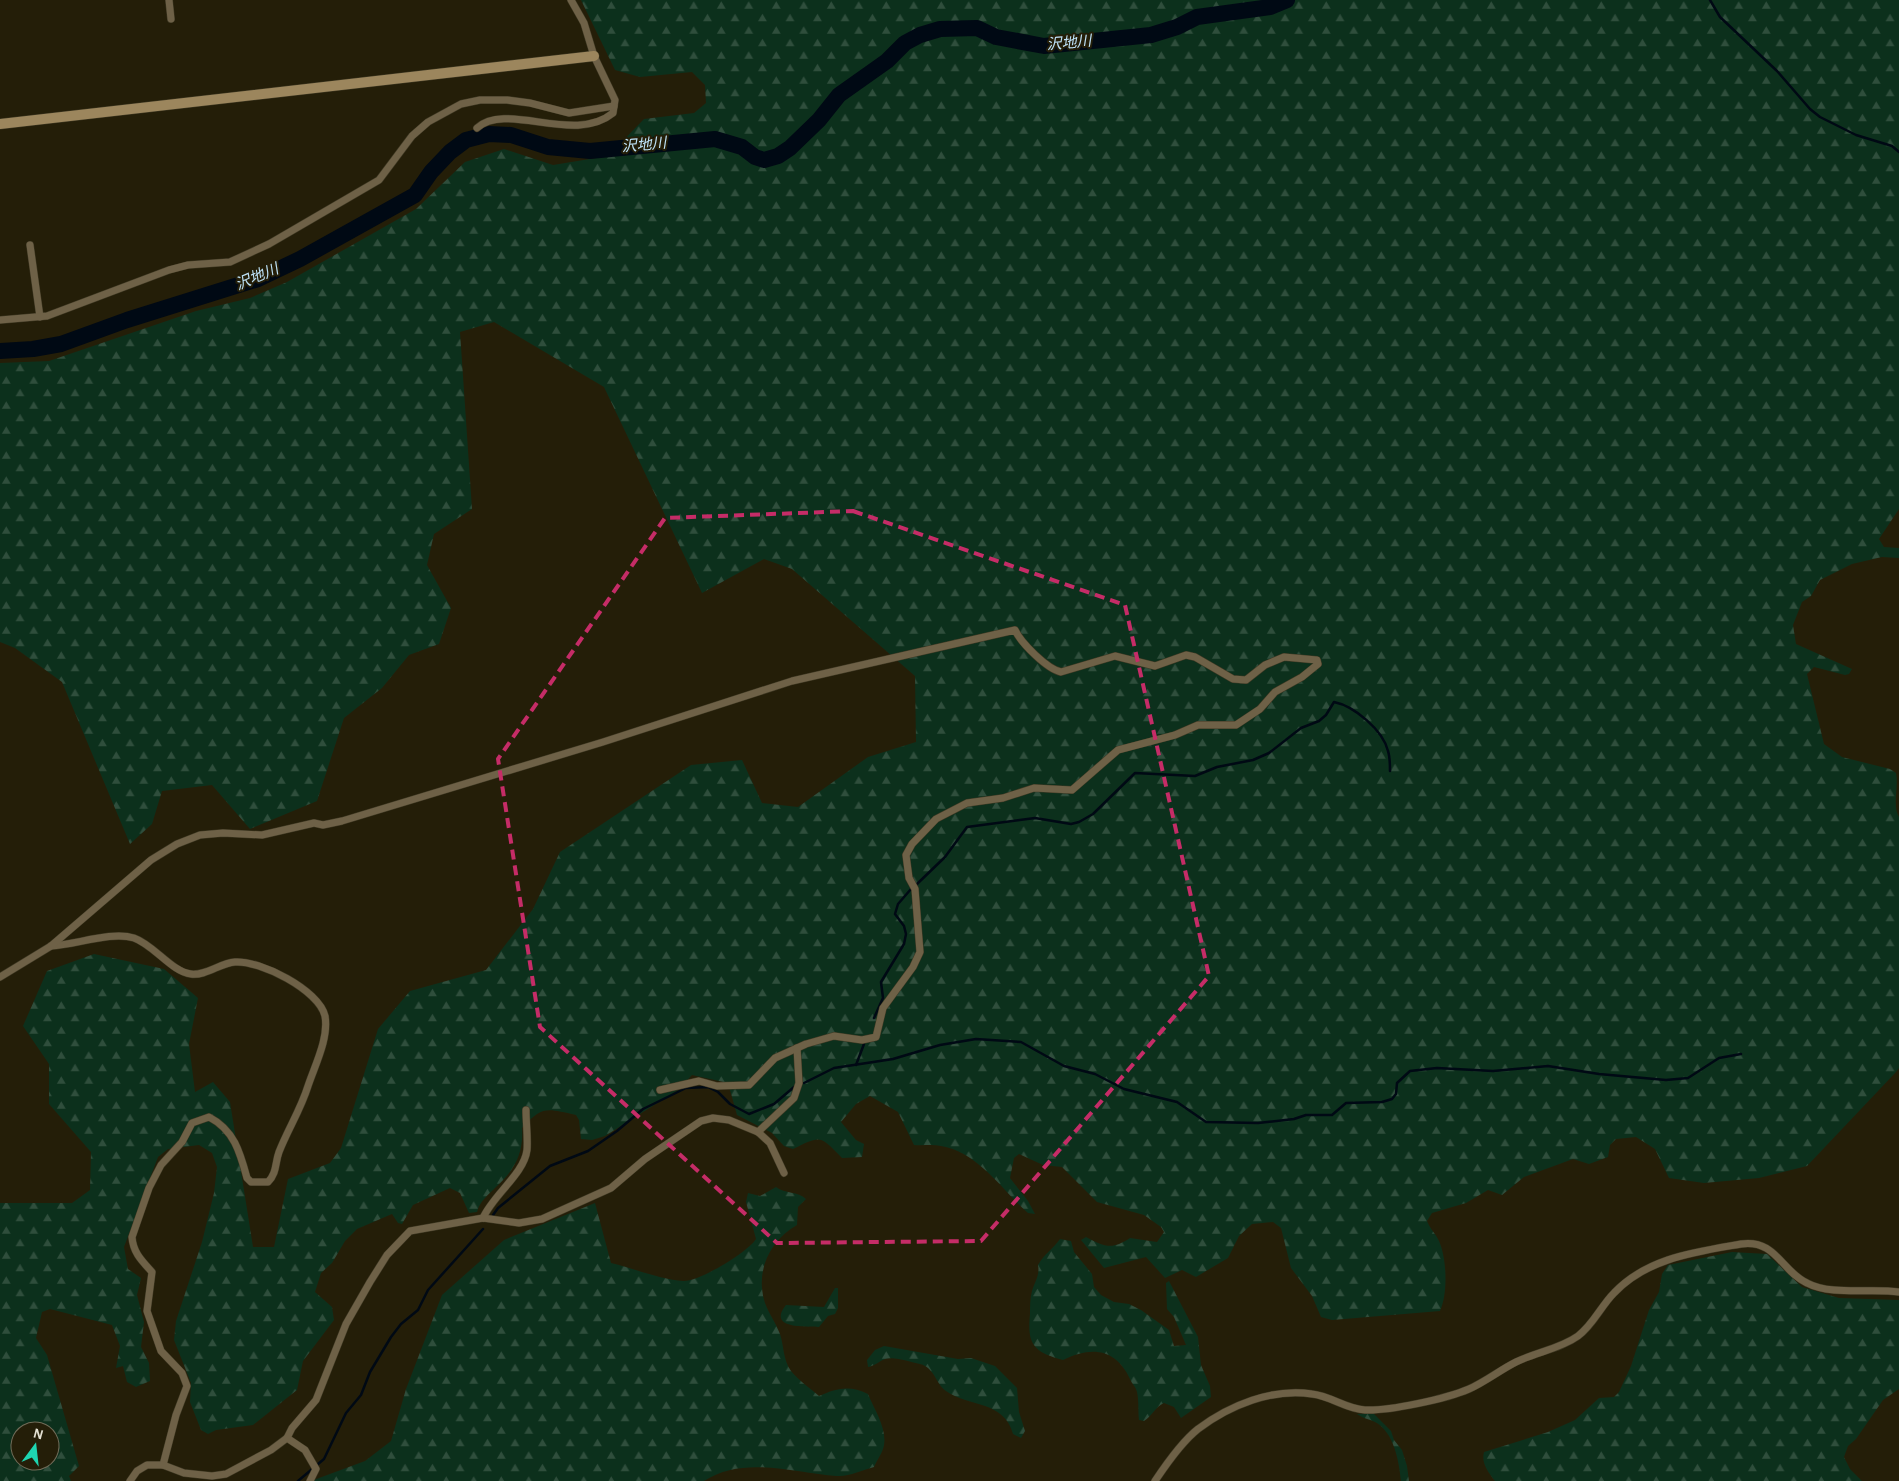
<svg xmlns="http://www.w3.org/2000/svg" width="1899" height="1481" font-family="'Alegreya Sans','Noto Sans JP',sans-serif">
<defs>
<pattern id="forest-firs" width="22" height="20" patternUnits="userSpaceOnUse" patternTransform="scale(1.25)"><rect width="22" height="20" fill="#0c301c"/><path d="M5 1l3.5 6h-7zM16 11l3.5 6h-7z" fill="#2f4e3c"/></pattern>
</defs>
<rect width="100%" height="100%" fill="#241e08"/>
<g fill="url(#forest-firs)" fill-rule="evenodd">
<path d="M581,0H1899V509L1879,539L1884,547L1899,548V558L1882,557L1852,564L1820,580L1811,596L1802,602L1793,625L1796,644L1852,669L1849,674L1845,675L1814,667L1807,674L1824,744L1842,757L1890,769L1896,773C1899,787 1892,805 1899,817V1068L1896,1072L1807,1166L1759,1178L1704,1183L1669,1178L1655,1149L1636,1137L1616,1139L1610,1145L1608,1157L1589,1164L1573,1159L1524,1177L1502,1195L1488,1190L1466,1203L1432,1213L1427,1221C1430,1229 1436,1234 1439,1241C1447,1259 1448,1294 1440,1311L1332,1320L1321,1317L1312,1296L1291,1268L1281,1228L1273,1222L1252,1224L1239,1236L1228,1258L1196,1277L1182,1270L1165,1278L1146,1257L1104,1268L1081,1240L1086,1237C1105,1247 1112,1250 1130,1238L1157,1242L1164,1232L1161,1227L1144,1215L1097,1202L1062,1167L1043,1165L1019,1154L1014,1158L1010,1178L1028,1201L1035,1214L1028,1213C1002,1190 978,1152 941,1146C932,1144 923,1146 914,1145L898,1112L870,1096L856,1104L841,1122L856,1140L864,1144L862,1157L842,1158C820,1135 821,1135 793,1149L784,1146L772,1133L737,1115L728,1083L692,1075L678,1090L605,1136L592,1140L581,1139L579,1120L576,1115C547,1109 543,1105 522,1128C524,1153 514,1171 496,1187C488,1195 480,1201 477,1212L469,1213L460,1193L450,1188L413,1205L402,1224L398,1223L392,1214L357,1229L345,1241L332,1263L321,1273L315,1292L332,1307L334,1320L303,1361L297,1390L253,1425L216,1430L208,1434L201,1430L190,1402L191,1383L174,1340L176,1321L202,1242L214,1193L217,1167L212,1153L199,1145L168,1149L158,1157L124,1247L128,1269L141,1278L137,1295L144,1322L141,1347L149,1363L150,1381L136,1387L127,1382L123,1366L116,1368L120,1346L112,1325L50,1309L42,1312L36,1338L47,1355L79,1466L69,1476L71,1481H0V1203H72L90,1190L91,1152L49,1104V1064L23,1026L47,971L94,954L164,969L198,998L189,1044L195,1092L213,1082L230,1102L253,1247H274L288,1179L330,1163L341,1148L378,1029L410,991L486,970L533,909L560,852L691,765L742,760L762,803L798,807L868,757L916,742L915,676L792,569L764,559L702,593L604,387L494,322L460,332L472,509L434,534L427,565L451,608L439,644L409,655L382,688L344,718L317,801L250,829L212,785L162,791L152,824L130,844L62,682L15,648L0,642V363L49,361L196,311L250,298L287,282L416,209L465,162L504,149L553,165L608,156L644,119L694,113L706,103L705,85L692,72L640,77L615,70ZM20,1431H50V1461H20Z"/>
<path d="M776,1187C785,1194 798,1191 806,1199L798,1207L797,1225C769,1241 755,1272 765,1303C769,1314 776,1323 780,1334C784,1346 783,1360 791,1371C798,1380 810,1388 819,1396C837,1388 850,1385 868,1394C874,1409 887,1428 884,1445C883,1452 877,1460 874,1467C863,1470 848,1477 837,1476C793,1473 744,1455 704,1481H311L365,1461L391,1441L406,1389L442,1295L504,1240L595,1203L611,1263C632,1268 663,1280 683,1281C699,1282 748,1252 756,1239L746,1202L748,1193L760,1196Z"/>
<path d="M1060,1239L1071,1241L1074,1252L1092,1274L1094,1287L1101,1295L1114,1302L1129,1304L1141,1310L1169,1330L1174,1346L1186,1345L1174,1317L1167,1309L1166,1283L1169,1281L1198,1337L1201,1365L1210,1386L1211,1397L1181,1418L1174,1407L1164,1403C1155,1407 1152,1416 1144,1421L1139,1420C1138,1411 1139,1401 1137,1392C1136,1387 1132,1384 1130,1379C1116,1348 1091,1346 1063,1360C1033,1352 1027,1344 1030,1314C1030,1307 1030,1298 1032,1291C1035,1281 1040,1275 1038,1265C1044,1254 1053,1249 1060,1239Z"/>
<path d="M1732,1252L1767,1254L1802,1287L1839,1298L1899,1300V1389L1883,1400L1856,1439L1848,1446L1844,1457L1850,1469L1862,1481H1495C1488,1472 1481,1463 1484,1452L1548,1432L1575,1420L1599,1398L1614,1397L1619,1392L1631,1366L1649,1310L1659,1292L1662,1274L1668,1265Z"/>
<path d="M835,1288H838V1308L835,1314L828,1316L819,1327C809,1326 766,1330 786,1305L824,1307Z"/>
<path d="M884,1346L958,1359L971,1358L995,1366L1017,1388L1019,1412L1025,1431L1021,1438L1013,1434C1004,1400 968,1407 946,1391C935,1383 935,1368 920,1364C910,1362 895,1356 885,1359C879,1361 875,1366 868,1367L867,1360L875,1350Z"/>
<path d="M1373,1413L1391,1431L1394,1440L1402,1450L1407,1466L1409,1481H1401C1399,1461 1394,1432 1375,1422C1369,1419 1362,1418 1357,1414Z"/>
</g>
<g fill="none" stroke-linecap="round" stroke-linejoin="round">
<g stroke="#000914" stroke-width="2.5">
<polyline points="1710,0 1720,17 1777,71 1810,109 1820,117 1856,135 1892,146 1899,152"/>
<path d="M917,884L945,857L967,827L1035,818L1071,824L1079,822L1093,814L1135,773L1195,776L1217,767L1253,760L1269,753L1301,728L1319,721L1326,715L1334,702C1354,706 1383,730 1388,751C1390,757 1390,764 1390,771"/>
<polyline points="874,1018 883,998 881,982 904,944 906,934 904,926 895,914 898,904 911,889"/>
<polyline points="856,1065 864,1044"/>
<polyline points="804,1083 834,1068 893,1059 940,1045 976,1039 1021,1042 1064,1066 1095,1074 1124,1089 1177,1102 1206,1122 1258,1123 1294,1119 1306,1115 1332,1115 1346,1103 1382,1102 1392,1099 1396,1094 1397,1083 1410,1071 1437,1068 1493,1071 1548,1066 1599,1074 1666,1080 1688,1078 1719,1058 1741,1054"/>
<polyline points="493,1215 498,1208 550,1166 588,1151 617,1131 643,1109 686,1088 708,1087 718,1092 730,1104 749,1114 774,1104 794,1087"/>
<polyline points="298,1481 324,1459 346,1413 361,1395 370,1372 391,1337 401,1324 418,1310 428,1290 483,1229"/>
</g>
<polyline stroke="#000914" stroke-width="16" points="0,351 33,349 61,344 127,320 258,279 300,259 415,195 431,172 450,152 466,140 489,134 511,135 548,147 590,151 715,139 742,147 755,157 764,160 778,156 790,148 819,120 839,95 887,61 905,43 920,35 940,29 977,28 996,37 1044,46 1151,35 1177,27 1197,17 1270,7 1287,0"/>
<g stroke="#3f3924" stroke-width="8">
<g id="street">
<polyline points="169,0 171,19"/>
<path d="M477,128C507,101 574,145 613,113L615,100L594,56L584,23L571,0"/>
<polyline points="30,245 40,317"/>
<polyline points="0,320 47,316 169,270 188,265 230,262 269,244 379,180 412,136 428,122 461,104 480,100 507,100 530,103 569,113 614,106"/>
<path d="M51,946C75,945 111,931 134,938C154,945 172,972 191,974C206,976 220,963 235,962C260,960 319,990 325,1016C329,1038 315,1065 308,1086C301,1109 288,1129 279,1152C275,1163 277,1173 268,1182H251L247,1178C240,1152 234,1130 209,1117L192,1123L182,1142L161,1165L149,1188L132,1237C133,1252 141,1260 152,1272L147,1311L161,1351L182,1373L187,1386L176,1415L163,1465"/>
<path d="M0,977L51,946L151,860L177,844L200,835L223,833L262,835L314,823L323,825L342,821L603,742L792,681L1015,630C1021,643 1047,669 1061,672L1115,656L1155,666L1186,655L1195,657L1233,679L1246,680L1265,665L1284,657L1317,660L1318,664L1302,677L1275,692L1260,709L1236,725H1198L1175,735L1118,750L1072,790L1034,788L1003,798L967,803L936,819L912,844L906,855L909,878L915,889L920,952L913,967L883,1008L876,1037L862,1040L834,1036L806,1044L775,1058L749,1085L717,1086L699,1081L660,1090"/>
<polyline points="758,1132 794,1098 799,1083 797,1048"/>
<path d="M483,1218C493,1195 524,1174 527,1150C528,1137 526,1123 526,1110"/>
<polyline points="287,1438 305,1450 316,1469 310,1481"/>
<polyline points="130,1481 137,1471 147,1465 163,1465 184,1473 212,1476 226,1474 271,1450 287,1438 292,1428 316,1400 346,1324 370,1282 387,1255 410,1231 483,1218 519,1223 542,1219 611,1188 645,1159 701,1121 713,1118 729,1120 758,1132 770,1143 784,1173"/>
<path d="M1155,1481C1165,1466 1184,1440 1198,1429C1230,1405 1272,1388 1312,1394C1331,1396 1346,1409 1365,1410C1389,1411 1446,1399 1469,1389C1485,1382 1500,1370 1516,1362C1536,1352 1560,1349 1578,1336C1593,1325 1601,1306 1614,1293C1647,1258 1695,1252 1741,1244C1776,1239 1781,1271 1807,1283C1831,1296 1872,1288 1899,1292"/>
</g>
</g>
<g stroke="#3f3924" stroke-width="11">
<polyline id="secondary" points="0,124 594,56"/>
</g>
<use href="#street" stroke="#6e6147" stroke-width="7"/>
<use href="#secondary" stroke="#9c865d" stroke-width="10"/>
</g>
<path fill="none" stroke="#c52c67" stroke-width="4" stroke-dasharray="10 6" stroke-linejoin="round" d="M853,511L1125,605L1209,976L981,1241L777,1243L540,1027L498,759L665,518Z"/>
<g text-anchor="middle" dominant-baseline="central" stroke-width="4" stroke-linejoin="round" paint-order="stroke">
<g font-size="15" font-style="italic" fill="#bee2f8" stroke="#241e08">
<text transform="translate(1069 43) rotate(-5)">沢地川</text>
<text transform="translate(644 145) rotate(-5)">沢地川</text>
<text transform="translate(257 277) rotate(-23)">沢地川</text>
</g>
</g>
<g transform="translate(35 1446) rotate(15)"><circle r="24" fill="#241e08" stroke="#716c59"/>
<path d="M0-4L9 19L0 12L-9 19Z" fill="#1ed5b1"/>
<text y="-8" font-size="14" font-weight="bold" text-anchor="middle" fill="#e4e1d3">N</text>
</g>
</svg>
